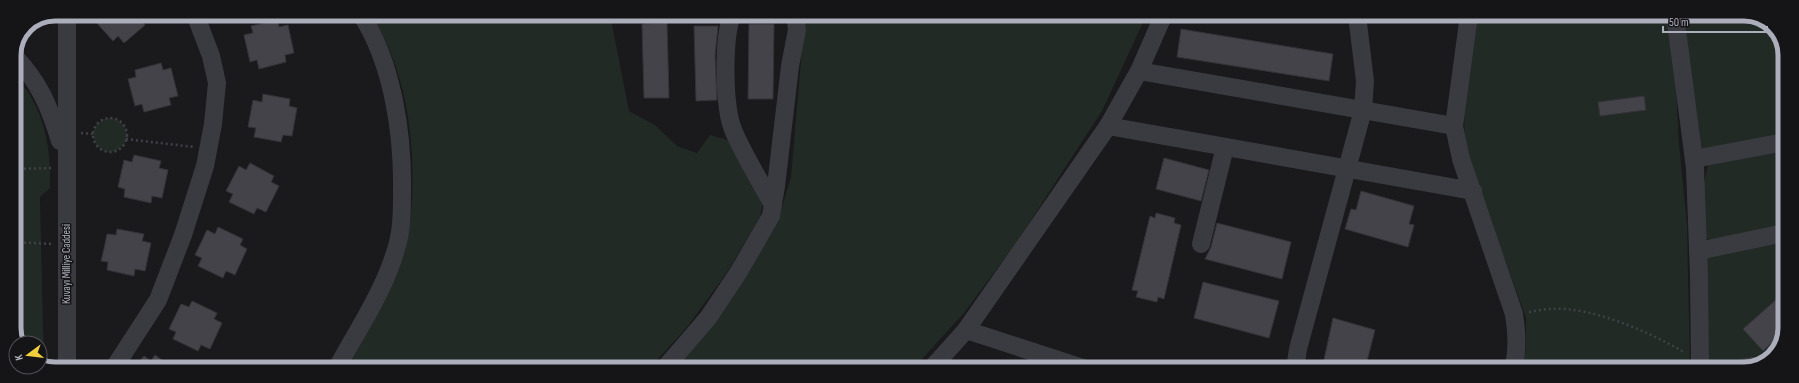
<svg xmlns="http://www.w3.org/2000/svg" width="1799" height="383" font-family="'Sofia Sans Condensed',sans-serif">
<rect width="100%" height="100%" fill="#1a191c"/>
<g fill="#212a24">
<path d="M371,14H610L629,111L655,125L677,146L697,153L710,135L732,141L763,201L760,217L726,274L687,327L649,369L348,368C368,331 389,294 404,254C410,237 411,216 412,198C415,135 405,68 371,14Z"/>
<polygon points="805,14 1147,14 1102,111 1016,243 964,313 913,369 671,369 721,312 777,224 791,177"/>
<path d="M1475,15H1667L1675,67L1679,144L1687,224L1690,369H1522L1526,349V318L1467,154C1459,108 1470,61 1475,15Z"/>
<polygon points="1680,15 1752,15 1773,26 1785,50 1785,136 1698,150"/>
<path d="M14,76C19,82 26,88 30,95C47,124 51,155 50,188L40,197L44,366L40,364V343H19L14,333Z"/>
<circle cx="110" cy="135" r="17"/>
<polygon points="1785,150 1784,227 1716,240 1708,239 1704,236 1703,188 1708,165"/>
<polygon points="1784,241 1784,336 1772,356 1717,368 1708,366 1707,256"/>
</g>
<g fill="#444349" stroke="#343338">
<polygon points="102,14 136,14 145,25 124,43 118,36 113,41 95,21"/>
<polygon points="278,20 279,27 288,25 294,53 285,55 286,62 259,69 257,60 250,62 244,35 253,33 251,26"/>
<polygon points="667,23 669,98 644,98 642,24"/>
<polygon points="749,24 774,24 773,99 748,99"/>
<polygon points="694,26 718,26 715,56 717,100 696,101"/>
<polygon points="1181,29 1333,54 1329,81 1177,57"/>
<polygon points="161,63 163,70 171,68 178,96 169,98 171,105 144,112 142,104 135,106 128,79 136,77 135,70"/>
<polygon points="263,94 290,99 289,106 297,108 292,136 283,135 281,142 254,137 256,128 248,127 253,100 262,102"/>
<polygon points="1644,96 1646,110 1600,116 1598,102"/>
<polygon points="134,155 161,161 159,168 168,170 162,198 152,196 151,203 124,197 125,189 118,187 124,160 132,162"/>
<polygon points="1164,158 1209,170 1201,201 1156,189"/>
<polygon points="250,163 274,176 271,182 279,186 266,212 257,208 254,214 229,202 233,194 226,191 239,166 246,170"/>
<polygon points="1361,191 1414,206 1409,224 1414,225 1408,247 1345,229 1351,209 1356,210"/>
<polygon points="1156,213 1175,218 1174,223 1181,225 1164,299 1158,297 1157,302 1136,297 1138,291 1132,290 1150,216 1155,218"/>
<polygon points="1217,223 1291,242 1282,279 1205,259 1211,247"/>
<polygon points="218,227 243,239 240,245 247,249 235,275 226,271 223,278 198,266 202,258 195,255 207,230 215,234"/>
<polygon points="117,229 144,234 142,241 151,243 145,271 135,269 134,276 107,270 108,262 101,261 104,249 107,234 116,235"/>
<polygon points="1203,282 1279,301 1269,338 1194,318"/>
<polygon points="1779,297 1784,304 1784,332 1763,351 1743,329"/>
<polygon points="192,301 217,313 214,319 222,323 210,349 201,345 198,351 173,339 176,332 169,329 181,304 189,307"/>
<polygon points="1333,318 1375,330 1365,369 1322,369"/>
<polygon points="155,355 173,368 134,368 144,356 151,361"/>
</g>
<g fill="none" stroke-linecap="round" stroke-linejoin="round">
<g stroke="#404148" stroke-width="2.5" stroke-dasharray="2 3" stroke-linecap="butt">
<circle cx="110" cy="135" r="17"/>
<polyline points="81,133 93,134"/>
<polyline points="126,139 194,147"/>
<polyline points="14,169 52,168"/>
<polyline points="14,242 52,244"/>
<path d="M1529,312C1536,311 1544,309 1551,309C1591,306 1649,332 1684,352"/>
</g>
<g stroke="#3a3b41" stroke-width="18">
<path d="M732,14C723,40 723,107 734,132C745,157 760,181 773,205"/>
<path d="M1469,15L1454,126L1461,159L1514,314C1517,332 1518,351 1513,369"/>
<polyline points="1675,15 1695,168 1699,275 1700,369"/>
<path d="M14,56C39,81 50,108 60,141"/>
<polyline points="1139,71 1454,126"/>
<polyline points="1108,126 1473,191"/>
<polyline points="1694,159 1785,142"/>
<polyline points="1201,244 1225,147"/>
<polyline points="1698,251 1784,233"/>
<polyline points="966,330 1086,369"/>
<polyline points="67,368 67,14"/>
<polyline points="114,368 158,300 183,235 205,166 213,124 217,83 211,56 195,14"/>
<path d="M337,368C358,329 385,290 397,246C402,229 402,210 402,192C403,134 393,64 361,14"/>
<polyline points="664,369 708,318 738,273 771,216 776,186 790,66 797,30 795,14"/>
<polyline points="931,369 966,330 1108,126 1139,71 1164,14"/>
<polyline points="1295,369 1298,349 1363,110 1365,81 1357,15"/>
<polyline points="1737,369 1752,366"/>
</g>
</g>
<g text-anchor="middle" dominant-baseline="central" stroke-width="3" stroke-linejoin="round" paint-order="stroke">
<g font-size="11" fill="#acaebb" stroke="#151417">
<text transform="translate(66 264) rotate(-90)">Kuvayı Milliye Caddesi</text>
</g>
</g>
<path d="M0 0H1799V383H0ZM55 21H1744A34 34 0 0 1 1778 55V328A34 34 0 0 1 1744 362H55A34 34 0 0 1 21 328V55A34 34 0 0 1 55 21Z" fill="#151417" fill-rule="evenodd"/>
<path fill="none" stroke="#acaebb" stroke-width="5" d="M55 21H1744A34 34 0 0 1 1778 55V328A34 34 0 0 1 1744 362H55A34 34 0 0 1 21 328V55A34 34 0 0 1 55 21Z"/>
<g transform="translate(28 355) rotate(255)"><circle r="19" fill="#151417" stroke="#515259"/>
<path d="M0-3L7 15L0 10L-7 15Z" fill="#f1d03c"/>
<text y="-6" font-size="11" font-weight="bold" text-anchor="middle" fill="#acaebb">K</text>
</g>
<path d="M1663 26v6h104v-6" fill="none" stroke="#acaebb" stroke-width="2"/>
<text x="1669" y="26" font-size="12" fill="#acaebb" stroke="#151417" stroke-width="3" paint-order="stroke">50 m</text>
</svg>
